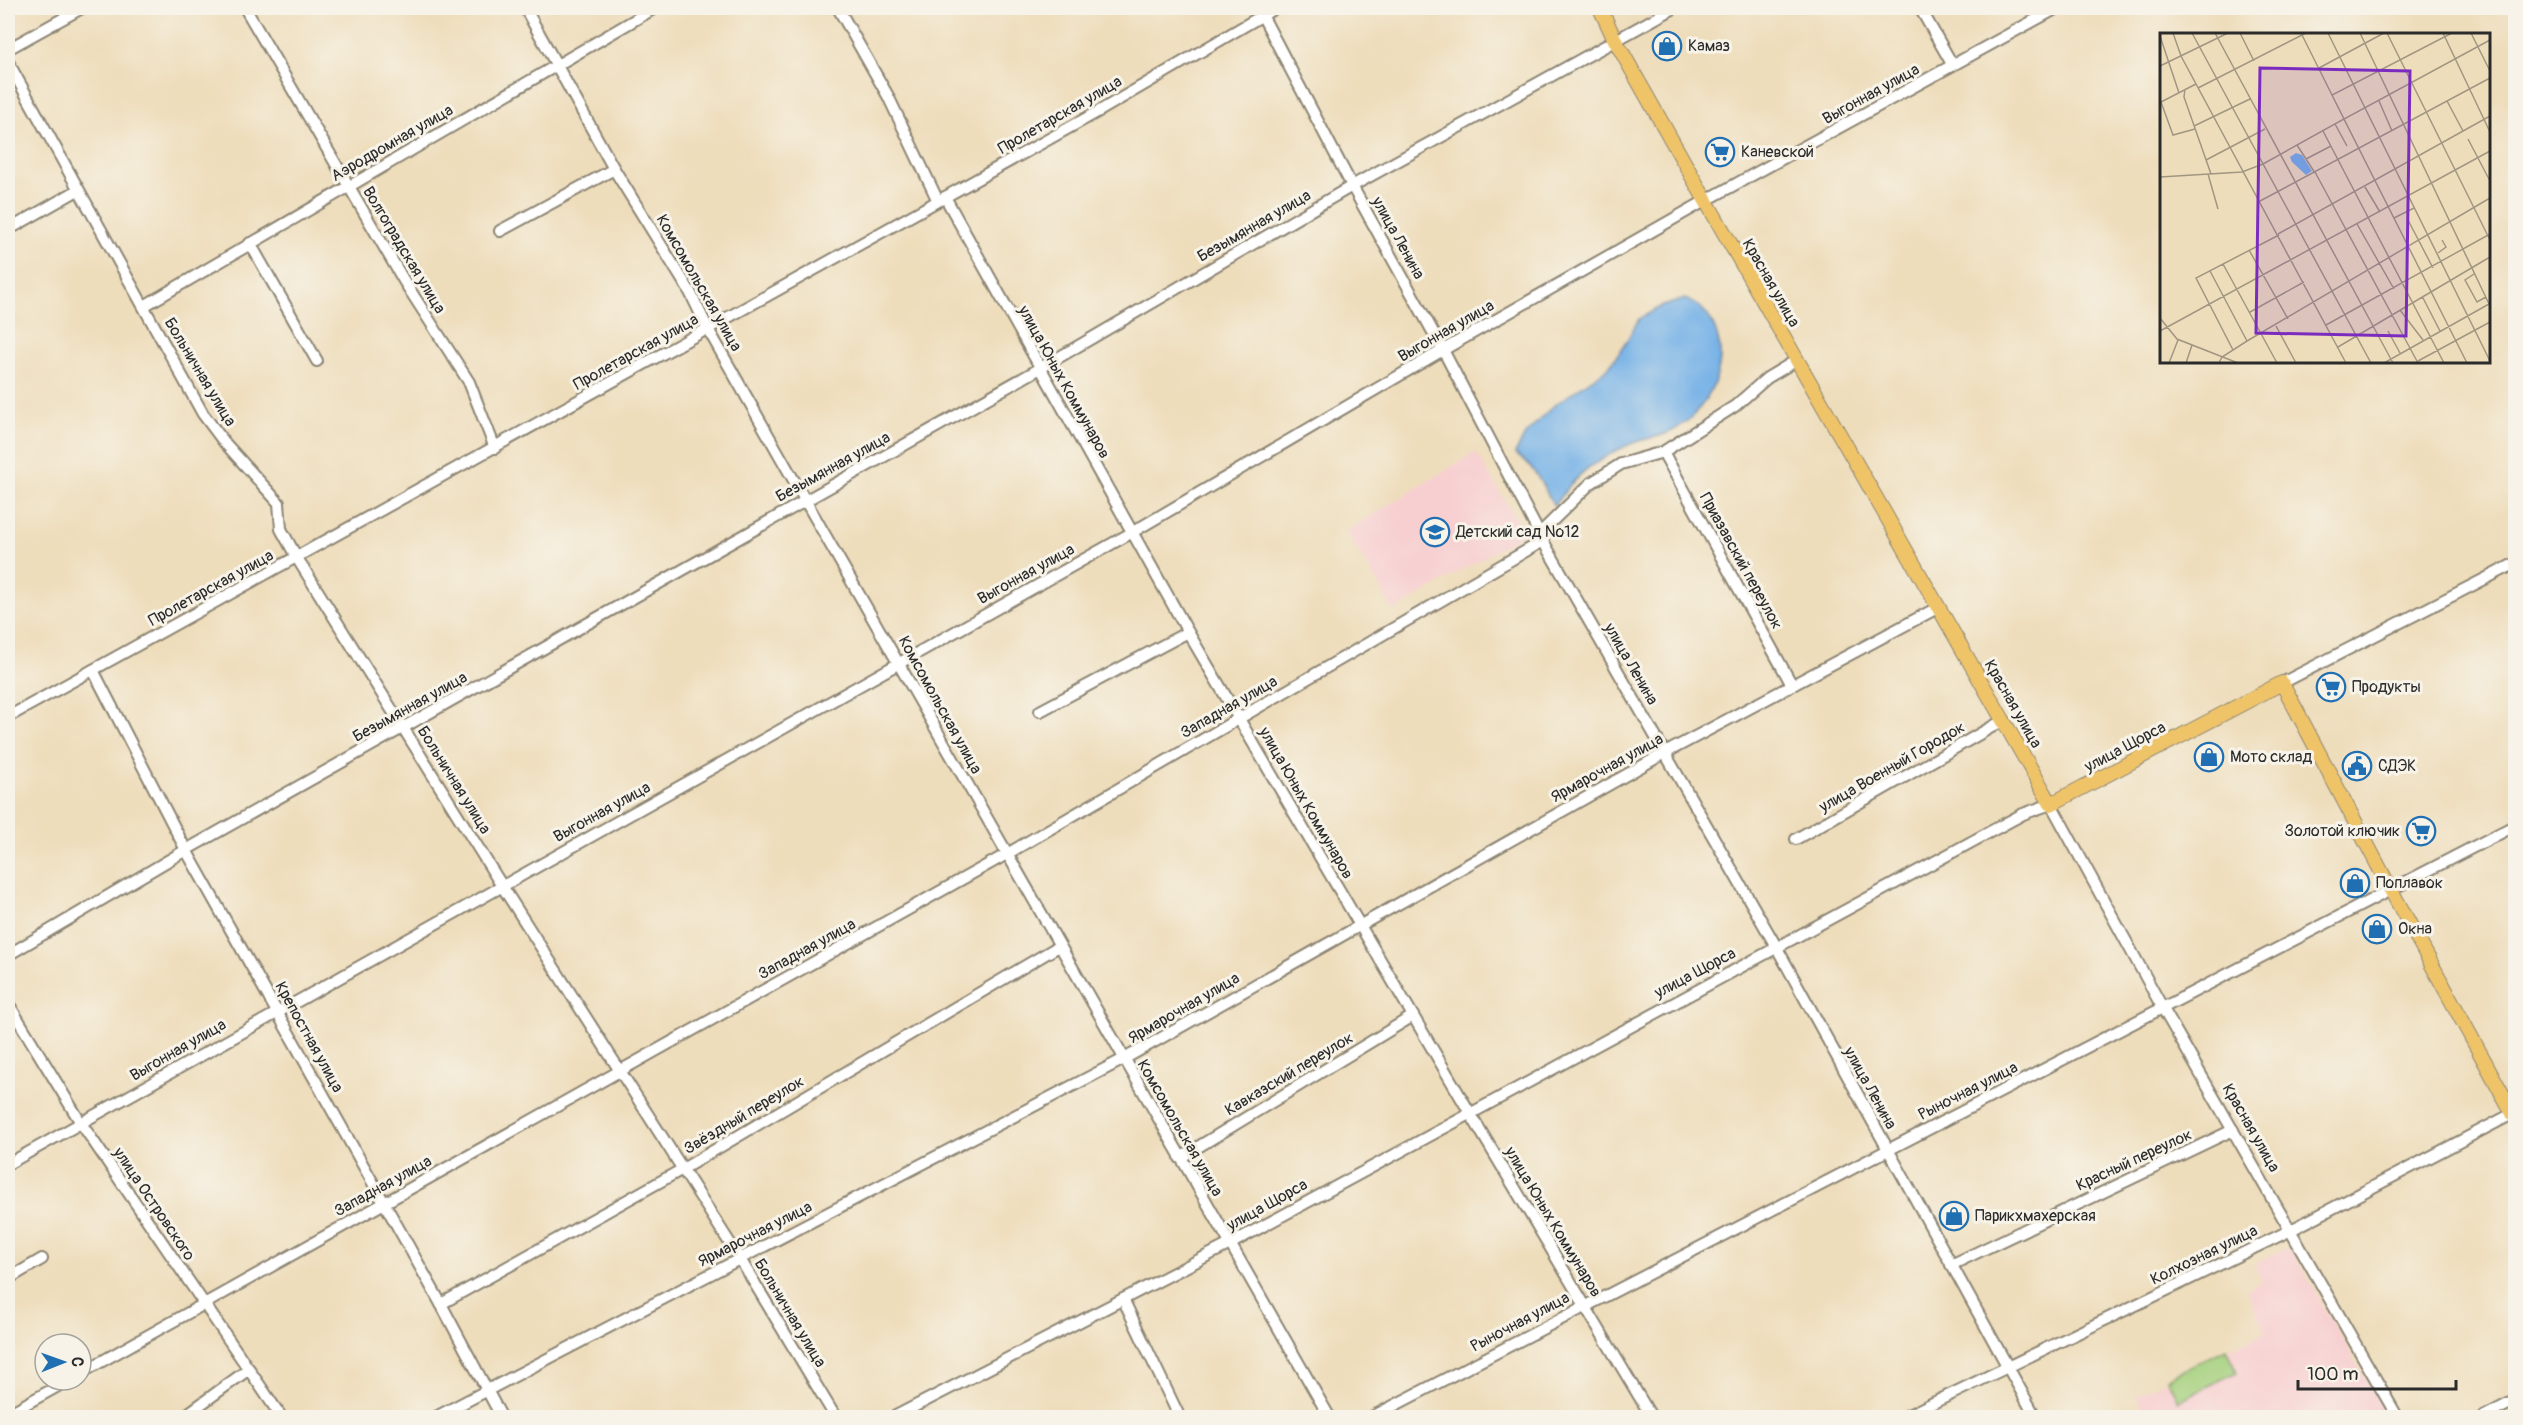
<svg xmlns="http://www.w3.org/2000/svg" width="2523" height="1425" font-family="Pangolin,sans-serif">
<rect width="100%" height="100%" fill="#f7f3e8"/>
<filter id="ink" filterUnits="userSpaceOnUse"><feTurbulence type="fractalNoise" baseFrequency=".0167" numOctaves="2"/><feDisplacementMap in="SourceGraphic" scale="12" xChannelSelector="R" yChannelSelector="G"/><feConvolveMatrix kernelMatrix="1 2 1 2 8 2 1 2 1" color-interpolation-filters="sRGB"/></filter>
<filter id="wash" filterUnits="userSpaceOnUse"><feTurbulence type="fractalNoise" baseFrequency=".008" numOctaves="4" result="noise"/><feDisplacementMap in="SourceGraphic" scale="24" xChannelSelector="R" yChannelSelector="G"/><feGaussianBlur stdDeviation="1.35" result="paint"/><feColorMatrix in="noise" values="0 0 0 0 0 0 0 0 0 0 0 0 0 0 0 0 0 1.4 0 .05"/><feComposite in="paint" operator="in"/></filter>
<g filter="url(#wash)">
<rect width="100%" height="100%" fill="#edb"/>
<g fill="#f7cfd0">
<polygon points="1476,452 1524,533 1394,611 1346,531"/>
<polygon points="2284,1249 2291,1250 2388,1417 2147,1417 2136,1395 2266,1332 2246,1290 2262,1281 2254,1265"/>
</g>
<polygon fill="#a4d07d" stroke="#687e54" stroke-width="1.5" points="2226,1349 2237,1372 2178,1401 2167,1378"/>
<path fill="#74b1e7" stroke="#506e89" stroke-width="1.5" d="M1685,299C1704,306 1713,319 1718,339C1727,373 1703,415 1672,431C1661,437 1647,438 1636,442C1624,446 1610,454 1599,461C1579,472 1567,488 1554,506C1543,486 1535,466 1515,454L1525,435L1553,406L1608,368L1623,347L1639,319L1660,307Z"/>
</g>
<g filter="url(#ink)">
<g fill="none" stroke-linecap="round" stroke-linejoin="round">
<g stroke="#8c8473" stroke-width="14">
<g id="minor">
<polyline points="245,8 404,281 469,382 495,448"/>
<polyline points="525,8 614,169 690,292 708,329 805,500 1330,1418"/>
<polyline points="838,8 888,96 938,201"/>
<polyline points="1920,8 1952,64"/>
<polyline points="1262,15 1352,186 1443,350 1543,541 1777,948 2036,1418"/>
<polyline points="8,49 82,8"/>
<polyline points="8,62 203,414 224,442 279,503 281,529 297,558 502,886 740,1259 836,1418"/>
<polyline points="945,197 1188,632 1470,1113 1652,1418"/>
<polyline points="8,230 78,190"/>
<polyline points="500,231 614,169"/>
<polyline points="250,243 317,361"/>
<polyline points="144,306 655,8"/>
<polyline points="1663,452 1792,685"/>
<polyline points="1539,534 1591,483 1621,464 1663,452 1735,406 1767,378 1797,360"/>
<polyline points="93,670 186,850 441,1304 502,1418"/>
<polyline points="2282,683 2516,563"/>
<polyline points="1040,711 1188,632"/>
<polyline points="8,717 945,197 1101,110 1275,8"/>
<polyline points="1796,839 2004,720"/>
<polyline points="8,955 186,850 1039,369 1352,186 1674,8"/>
<polyline points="8,1003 81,1123 282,1418"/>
<polyline points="1180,1158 1413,1016"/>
<polyline points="8,1164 1131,533 1443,350 1705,201 2057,8"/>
<polyline points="1951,1265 2233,1130"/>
<polyline points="8,1279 42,1259"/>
<polyline points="1123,1299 1180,1418"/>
<polyline points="441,1304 681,1170 1059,946"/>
<polyline points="81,1373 1007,854 1543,541"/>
<polyline points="8,1414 69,1380"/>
<polyline points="182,1418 249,1369"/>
<polyline points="434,1418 1124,1059 1665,753 1939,607"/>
<polyline points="892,1418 1230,1244 2023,814 2051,804 2162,1007 2398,1418"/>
<polyline points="1370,1418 2516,825"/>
<polyline points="1902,1418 2291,1230 2516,1112"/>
<polyline points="2481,1418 2516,1400"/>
</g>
</g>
<g stroke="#8c8473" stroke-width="16">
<polyline id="major" points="1600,8 1615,40 1702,194 2051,804 2282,683 2391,890 2516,1119"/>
</g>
<use href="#minor" stroke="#fff" stroke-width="10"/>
<use href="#major" stroke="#efc469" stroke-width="14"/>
</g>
</g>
<defs>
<g id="shop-ring" transform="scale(1.5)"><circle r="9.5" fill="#f7f3e8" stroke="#1f6fb2" stroke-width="1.5"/><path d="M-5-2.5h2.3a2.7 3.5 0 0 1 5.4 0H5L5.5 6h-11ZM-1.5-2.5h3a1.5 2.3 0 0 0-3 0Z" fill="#1f6fb2"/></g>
<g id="supermarket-ring" transform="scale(1.5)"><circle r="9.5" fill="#f7f3e8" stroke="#1f6fb2" stroke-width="1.5"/><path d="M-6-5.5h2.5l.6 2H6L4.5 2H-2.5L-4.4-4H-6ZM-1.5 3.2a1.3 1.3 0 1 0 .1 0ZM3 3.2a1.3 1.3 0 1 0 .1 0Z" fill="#1f6fb2"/></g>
<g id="school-ring" transform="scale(1.5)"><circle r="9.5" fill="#f7f3e8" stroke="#1f6fb2" stroke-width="1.5"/><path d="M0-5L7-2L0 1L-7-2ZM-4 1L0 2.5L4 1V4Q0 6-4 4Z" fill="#1f6fb2"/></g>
<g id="civic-ring" transform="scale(1.5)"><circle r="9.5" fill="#f7f3e8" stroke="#1f6fb2" stroke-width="1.5"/><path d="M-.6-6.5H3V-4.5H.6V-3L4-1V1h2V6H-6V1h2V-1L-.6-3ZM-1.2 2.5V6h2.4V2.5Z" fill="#1f6fb2"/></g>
</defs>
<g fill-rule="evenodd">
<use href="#shop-ring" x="1667" y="46"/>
<use href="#supermarket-ring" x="1720" y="152"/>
<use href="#school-ring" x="1435" y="532"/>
<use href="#supermarket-ring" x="2331" y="687"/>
<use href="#shop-ring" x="2209" y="757"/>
<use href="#civic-ring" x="2357" y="766"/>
<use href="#supermarket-ring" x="2421" y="831"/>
<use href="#shop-ring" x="2355" y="883"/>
<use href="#shop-ring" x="2377" y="929"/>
<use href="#shop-ring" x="1954" y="1216"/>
</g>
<g text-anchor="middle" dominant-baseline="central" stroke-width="6" stroke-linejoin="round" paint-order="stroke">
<g font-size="16" fill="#2b2b2b" stroke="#f7f3e8" text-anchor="start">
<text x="1688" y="46">Камаз</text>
<text x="1741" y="152">Каневской</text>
<text x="1456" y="532">Детский сад №12</text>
<text x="2352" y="687">Продукты</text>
<text x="2230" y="757">Мото склад</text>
<text x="2378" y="766">СДЭК</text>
<text x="2400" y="831" text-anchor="end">Золотой ключик</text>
<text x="2376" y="883">Поплавок</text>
<text x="2398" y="929">Окна</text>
<text x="1975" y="1216">Парикхмахерская</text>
</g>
<g font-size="16" fill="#2b2b2b" stroke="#f7f3e8">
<text transform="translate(1871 94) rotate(-29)">Выгонная улица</text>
<text transform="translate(1060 115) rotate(-30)">Пролетарская улица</text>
<text transform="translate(392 143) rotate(-30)">Аэродромная улица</text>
<text transform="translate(1254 226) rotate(-30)">Безымянная улица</text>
<text transform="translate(1398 238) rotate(61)">улица Ленина</text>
<text transform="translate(404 250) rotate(59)">Волгоградская улица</text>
<text transform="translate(699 283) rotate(60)">Комсомольская улица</text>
<text transform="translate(1771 283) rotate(60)">Красная улица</text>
<text transform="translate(1446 331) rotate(-30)">Выгонная улица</text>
<text transform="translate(636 352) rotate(-29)">Пролетарская улица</text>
<text transform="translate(200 372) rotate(59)">Больничная улица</text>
<text transform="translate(1064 382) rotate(61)">улица Юных Коммунаров</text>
<text transform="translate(833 467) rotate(-29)">Безымянная улица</text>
<text transform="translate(1741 561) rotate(61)">Приазавский переулок</text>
<text transform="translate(1026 574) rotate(-29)">Выгонная улица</text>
<text transform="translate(211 588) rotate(-29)">Пролетарская улица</text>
<text transform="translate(1631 664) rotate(60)">улица Ленина</text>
<text transform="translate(2013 704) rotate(60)">Красная улица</text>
<text transform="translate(940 705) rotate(61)">Комсомольская улица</text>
<text transform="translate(410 707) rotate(-29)">Безымянная улица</text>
<text transform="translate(1229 707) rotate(-30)">Западная улица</text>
<text transform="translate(2125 747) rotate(-28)">улица Щорса</text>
<text transform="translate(1892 767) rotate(-30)">улица Военный Городок</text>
<text transform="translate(1607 768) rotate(-29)">Ярмарочная улица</text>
<text transform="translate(454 780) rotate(58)">Больничная улица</text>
<text transform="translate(1306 803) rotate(60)">улица Юных Коммунаров</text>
<text transform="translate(602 812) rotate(-29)">Выгонная улица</text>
<text transform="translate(807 949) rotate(-29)">Западная улица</text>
<text transform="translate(1695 973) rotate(-28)">улица Щорса</text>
<text transform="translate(1184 1008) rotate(-30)">Ярмарочная улица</text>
<text transform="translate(309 1037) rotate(61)">Крепостная улица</text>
<text transform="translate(178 1050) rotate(-30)">Выгонная улица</text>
<text transform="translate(1289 1074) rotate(-31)">Кавказский переулок</text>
<text transform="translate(1870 1088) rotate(61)">улица Ленина</text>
<text transform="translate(1968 1091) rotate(-27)">Рыночная улица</text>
<text transform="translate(744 1115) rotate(-31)">Звёздный переулок</text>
<text transform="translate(1180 1128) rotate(60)">Комсомольская улица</text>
<text transform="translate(2251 1128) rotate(60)">Красная улица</text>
<text transform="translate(2134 1160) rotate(-25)">Красный переулок</text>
<text transform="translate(383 1186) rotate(-29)">Западная улица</text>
<text transform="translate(154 1204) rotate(56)">улица Островского</text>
<text transform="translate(1267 1205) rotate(-29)">улица Щорса</text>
<text transform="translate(1553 1222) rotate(59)">улица Юных Коммунаров</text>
<text transform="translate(755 1234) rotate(-27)">Ярмарочная улица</text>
<text transform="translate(2204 1255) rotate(-26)">Колхозная улица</text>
<text transform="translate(790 1313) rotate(59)">Больничная улица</text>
<text transform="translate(1520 1322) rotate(-28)">Рыночная улица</text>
</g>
</g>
<g transform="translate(2160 33)">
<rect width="330" height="330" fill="#edb"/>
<path d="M136,120L142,122L152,138L146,142L132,129L130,124Z" fill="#74b1e7"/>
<path fill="none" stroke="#a09681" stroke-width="1.5" d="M13,0L21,23L186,330M32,0L211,330M55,0L233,330M80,0L94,28M141,0L172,62M168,0L330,328M200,0L330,273M227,0L330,207M283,0L330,99M311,0L330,38M0,3L19,60M0,33L68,0M159,35L224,0M38,55L146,0M25,56L24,64L51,141M219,68L232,98M287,68L303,98M1,69L13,102L35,96M1,69L36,51M175,91L187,113M34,93L90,66M163,98L284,330M308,106L330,148M137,112L155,140M146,126L171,113M46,127L105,96M155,139L258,330M48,141L58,176M0,144L82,139L103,131L184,86L172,62L292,0M205,154L220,179M100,168L330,45M234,185L254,175M248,187L273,235M197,191L234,256M118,201L330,83M89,217L128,286M278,220L286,214L282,207M63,231L117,330M50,238L87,308M314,241L305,247L317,269L326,264M262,263L280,298M240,277L263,307M90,279L144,249M0,285L17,306L78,330M166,292L330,201M116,293L136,330M0,298L330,118M228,298L240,320M178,314L330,224M73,317L36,245L119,202M258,328L330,289M9,330L18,307M26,330L32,312M59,330L62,324L87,308L330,165M224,330L329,271M307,330L184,86L330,7"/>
<path fill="#7b2cbf" fill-opacity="0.15" stroke="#7b2cbf" stroke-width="3" d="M100,35L250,38L246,303L96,300Z"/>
<rect width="330" height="330" fill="none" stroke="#2b2b2b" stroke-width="3"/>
</g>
<rect width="2523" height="1425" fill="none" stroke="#f7f3e8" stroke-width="30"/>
<g transform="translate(63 1362) rotate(89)"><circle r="28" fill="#f7f3e8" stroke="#a5a39c" stroke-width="1.5"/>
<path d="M0-4.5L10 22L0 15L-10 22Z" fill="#1f6fb2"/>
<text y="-9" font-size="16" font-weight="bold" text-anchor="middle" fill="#2b2b2b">С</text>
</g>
<path d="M2298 1380v9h158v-9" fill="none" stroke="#2b2b2b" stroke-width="3"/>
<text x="2307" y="1380" font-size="18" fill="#2b2b2b" stroke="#f7f3e8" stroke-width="4.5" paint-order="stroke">100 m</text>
</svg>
